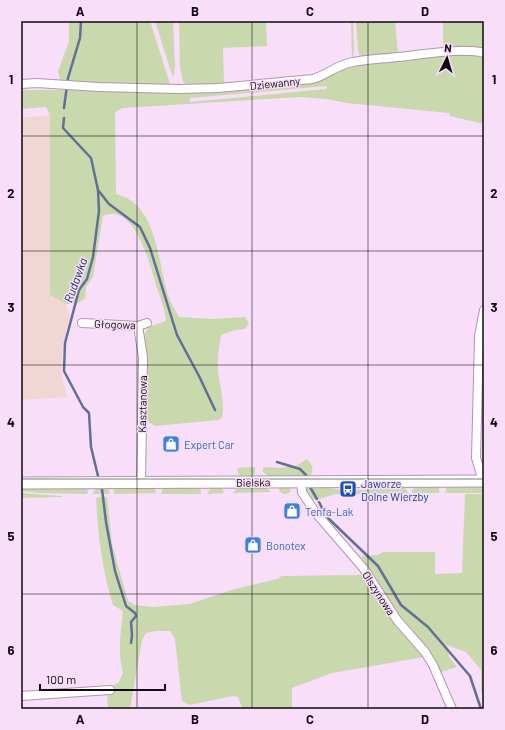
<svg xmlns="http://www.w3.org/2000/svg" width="505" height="730" font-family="Barlow,sans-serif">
<rect width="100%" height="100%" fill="#f9def9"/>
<polygon fill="#f1d7d3" points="50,115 50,295 66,304 70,317 63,344 61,372 67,397 21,400 21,118"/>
<g fill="#c9d8ad" fill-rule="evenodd">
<polygon points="69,21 150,21 170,84 169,86 85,83 60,79 58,72 69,41"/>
<polygon points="155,21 173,21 175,67 173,78"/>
<polygon points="179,21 266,21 267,46 223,48 224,85 190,86 183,82 180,67"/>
<polygon points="351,21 353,21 354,51 352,60"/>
<polygon points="356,21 395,21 398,54 362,59 358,51"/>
<polygon points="443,21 484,21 484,51 445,49 443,43"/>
<path d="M471,54L484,56V124L450,116L449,113L347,103L326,99L300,97L123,108L115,112L116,194C121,196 126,197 130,200C157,218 159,264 167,292C169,301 175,309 179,317L213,319L245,317L249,323L245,329L235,330L221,335C219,347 217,358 218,371C220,387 225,402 222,418L218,420L155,426L147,421L145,415L143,337L149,327L166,321C165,309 160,297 156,285C150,264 134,201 103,216L93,277L86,287L85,298L77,304H66L50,295V115L46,107L21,109V90H103L278,84L358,64L443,55ZM327,86L326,89L190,102V98Z"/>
<path d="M307,459C312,465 316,471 308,477H270L263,472V467L280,468L296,466Z"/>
<polygon points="255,467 255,473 253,476 243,476 239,475 237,468"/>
<polygon points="484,485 484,493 445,493 447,486"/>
<polygon points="385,486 403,487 405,488 408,493 335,494 320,499 311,500 308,498 305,488 307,487 325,487 340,490 364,490"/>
<polygon points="87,487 88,494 39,493 21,491 21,488"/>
<polygon points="97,487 108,488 110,494 92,494"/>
<polygon points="116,487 154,487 156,493 114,494 114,489"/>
<polygon points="163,487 200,487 201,494 161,494"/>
<polygon points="211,487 222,488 224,493 207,494"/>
<polygon points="238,487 265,487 271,492 233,493"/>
<path d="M280,487H289L291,491C287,495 283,495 279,491Z"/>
<polygon points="415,487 439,487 439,493 412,493 412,490"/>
<polygon points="21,493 62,496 62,497 21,498"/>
<polygon points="465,494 484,494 484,699 481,691 481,670 466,652 447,645 449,657 457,667 441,672 427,651 400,618 361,556 378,555 383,552 435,552 435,574 462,573"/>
<path d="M100,497H107L112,544L128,601L135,605L153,607L189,604L235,589L277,579L282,576L363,575L395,622L424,657L332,673L292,688V709H243L238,697L233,696L190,705L182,701L175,639L170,631H156L146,633L142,640L130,709H108L107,693L111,687L119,682L123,673C117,652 121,632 123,611L113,605C102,568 98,537 96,498Z"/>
</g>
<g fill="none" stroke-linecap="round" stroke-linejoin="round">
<g stroke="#627095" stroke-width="2.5">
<polyline points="64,108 68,78 80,38 81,21"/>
<polyline points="64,118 63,128 91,158 98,190 99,211 93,257 87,279 79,290 65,343 64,371 83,407 89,413 91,447 98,476"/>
<polyline points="98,190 109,204 140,227 150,248 177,335 199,376 215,410"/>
<polyline points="277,462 300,469 306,475"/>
<polyline points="310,487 317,499"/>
<polyline points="102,489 106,522 115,571 126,606 135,613 136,616 131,622 132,635 131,643"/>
<polyline points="319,502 322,508"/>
<polyline points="328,518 378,566 401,605 428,627 470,676 481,709"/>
</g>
<g stroke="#b096b0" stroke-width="10">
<g id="minor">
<path d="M21,84L37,83L98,87L178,89L218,88L313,79C326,75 336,66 349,63C365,59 382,59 398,57C421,55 463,47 484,53"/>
<polyline points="82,323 138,326 147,323"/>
<polyline points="138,326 143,357 141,483"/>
<polyline points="483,481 476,458 479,336 484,310"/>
<polyline points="301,482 302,492 315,512 364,569 397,620 425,652 433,665 452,709"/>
<polyline points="21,696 110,690"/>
</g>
</g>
<g stroke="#b096b0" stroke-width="13">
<polyline id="major" points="21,483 484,481"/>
</g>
<use href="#minor" stroke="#fff" stroke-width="8"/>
<use href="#major" stroke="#fff" stroke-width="11"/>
</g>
<path fill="none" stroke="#110811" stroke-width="1" stroke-opacity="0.55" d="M137,21V709M252,21V709M368,21V709M21,136H484M21,251H484M21,365H484M21,479H484M21,594H484"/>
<defs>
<g id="shop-square" transform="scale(0.9)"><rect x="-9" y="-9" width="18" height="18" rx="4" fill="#3f7fe0" stroke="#f9def9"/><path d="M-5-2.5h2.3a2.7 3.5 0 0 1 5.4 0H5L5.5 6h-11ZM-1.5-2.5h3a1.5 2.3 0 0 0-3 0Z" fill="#fff"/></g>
<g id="bus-square" transform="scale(0.9)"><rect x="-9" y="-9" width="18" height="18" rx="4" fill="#1a4fb4" stroke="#f9def9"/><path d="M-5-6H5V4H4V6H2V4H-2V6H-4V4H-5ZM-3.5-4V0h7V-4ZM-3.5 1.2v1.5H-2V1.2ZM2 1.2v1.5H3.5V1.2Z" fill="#fff"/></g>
</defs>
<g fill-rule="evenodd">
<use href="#shop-square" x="171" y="444"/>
<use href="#bus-square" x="348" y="489"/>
<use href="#shop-square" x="292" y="511"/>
<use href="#shop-square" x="253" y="545"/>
</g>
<g text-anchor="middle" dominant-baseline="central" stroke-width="3" stroke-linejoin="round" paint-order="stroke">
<g font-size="11" fill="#110811" stroke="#f9def9">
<text transform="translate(275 83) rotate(-6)">Dziewanny</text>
<text transform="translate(115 324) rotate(2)">Głogowa</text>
<text transform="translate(142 404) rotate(-89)">Kasztanowa</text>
<text transform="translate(253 482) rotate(-1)">Bielska</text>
<text transform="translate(379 593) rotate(57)">Olszynowa</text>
</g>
<g font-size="11" fill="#366cbe" stroke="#f9def9" text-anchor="start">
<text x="184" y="444">Expert Car</text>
<text x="305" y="511">Tenfa-Lak</text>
<text x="266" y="545">Bonotex</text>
</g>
<g font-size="11" fill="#164399" stroke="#f9def9" text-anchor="start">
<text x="361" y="483">Jaworze<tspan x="361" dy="13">Dolne Wierzby</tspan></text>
</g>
<g font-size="12" font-style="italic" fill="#17316b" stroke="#f9def9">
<text transform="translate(75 280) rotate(-70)">Rudawka</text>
</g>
</g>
<rect width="505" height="730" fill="none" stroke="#f9def9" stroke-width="44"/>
<g transform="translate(447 58) rotate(5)" stroke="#f9def9" stroke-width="3" paint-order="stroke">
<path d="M0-3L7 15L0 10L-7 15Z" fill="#110811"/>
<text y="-6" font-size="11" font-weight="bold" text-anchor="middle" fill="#110811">N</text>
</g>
<path d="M40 684v6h125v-6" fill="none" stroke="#110811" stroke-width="2"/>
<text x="46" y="684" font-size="12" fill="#110811" stroke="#f9def9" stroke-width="3" paint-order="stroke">100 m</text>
<rect x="22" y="22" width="461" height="686" fill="none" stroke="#110811" stroke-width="1.5"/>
<g font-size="13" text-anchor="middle" font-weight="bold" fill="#110811">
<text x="80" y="16">A</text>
<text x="195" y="16">B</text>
<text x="310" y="16">C</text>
<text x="425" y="16">D</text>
<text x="11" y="84">1</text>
<text x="494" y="84">1</text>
<text x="11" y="198">2</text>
<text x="494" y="198">2</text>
<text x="11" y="312">3</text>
<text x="494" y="312">3</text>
<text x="11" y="427">4</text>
<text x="494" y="427">4</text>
<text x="11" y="541">5</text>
<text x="494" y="541">5</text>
<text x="11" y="655">6</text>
<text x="494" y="655">6</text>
<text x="80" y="724">A</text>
<text x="195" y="724">B</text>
<text x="310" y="724">C</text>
<text x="425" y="724">D</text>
</g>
</svg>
